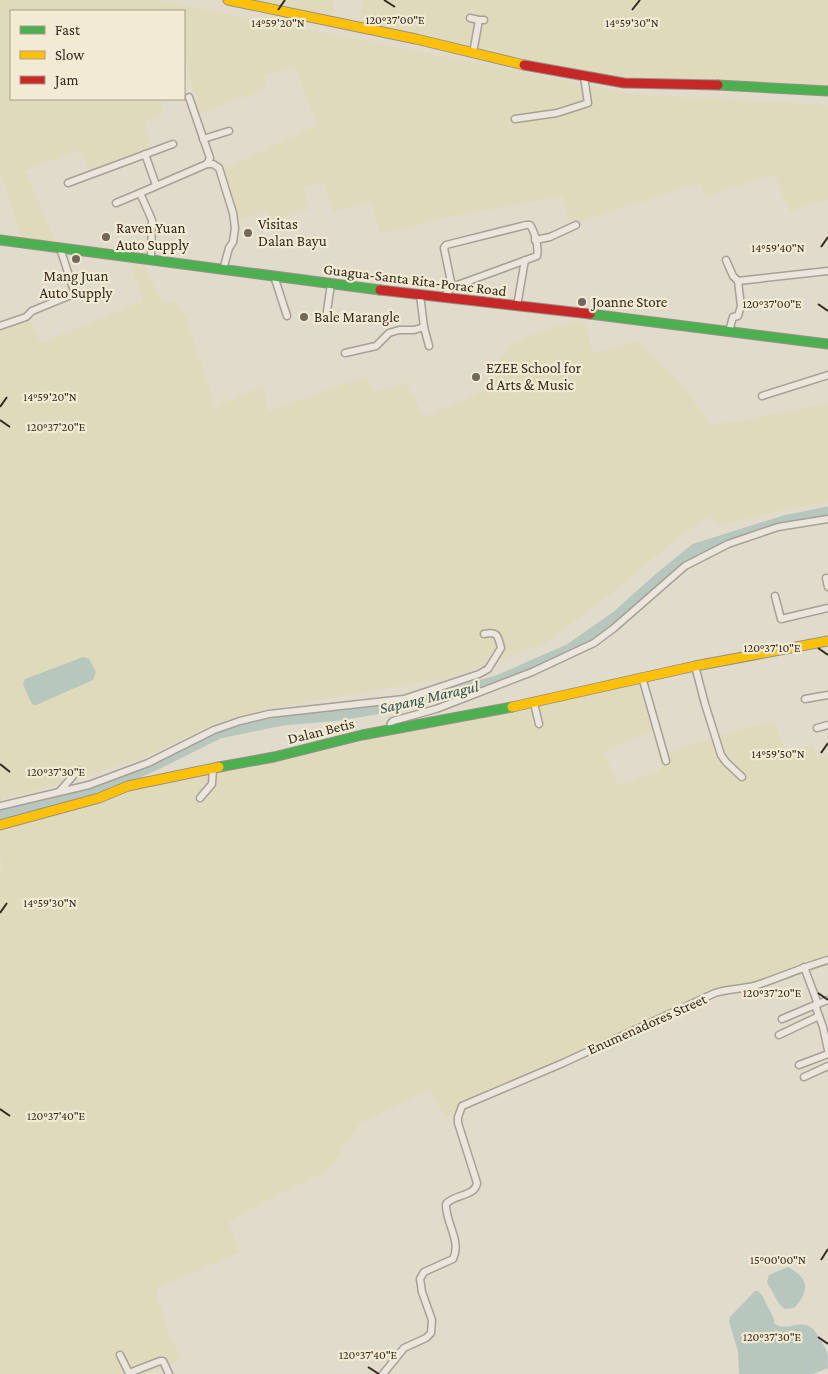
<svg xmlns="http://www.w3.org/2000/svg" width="828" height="1374" font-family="'Crimson Pro',serif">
<rect width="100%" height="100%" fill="#e1dbcc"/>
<g fill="#e0dabd">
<polygon points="0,0 159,0 633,94 828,105 828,199 790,211 774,174 705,197 699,183 570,225 562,196 437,219 402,230 380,232 371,201 334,212 323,182 303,188 309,209 269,221 266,211 239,220 224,169 317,125 295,67 264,75 266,89 198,114 196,97 184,57 184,11 11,11 11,99 160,99 164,113 144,122 152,147 90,171 80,150 25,171 58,245 22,239 0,172"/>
<polygon points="238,0 334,0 331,19"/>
<polygon points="361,0 828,0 828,88 785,84 626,81 360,24"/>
<polygon points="130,265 144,266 162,302 176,303 187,319 216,406 264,386 268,411 366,376 374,392 406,382 424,417 495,385 491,376 508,347 534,334 576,320 585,324 593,353 637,341 681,383 710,424 737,422 828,403 828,502 791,508 718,526 710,516 683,534 608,596 547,642 507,658 448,678 272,708 211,725 143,758 80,779 0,800 0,332 29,319 41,343 143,301"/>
<polygon points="637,683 654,730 603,752 619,786 662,769 658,755 741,729 774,721 786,750 813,744 817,757 828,753 828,960 752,984 700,998 466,1100 464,1107 458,1113 445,1118 430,1090 360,1123 329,1170 277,1195 229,1221 240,1252 157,1289 157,1297 166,1321 168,1333 182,1359 149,1374 0,1374 0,875 1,874 0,828 106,802 133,791"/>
</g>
<g fill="#b7c7bd">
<polygon points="83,657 89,659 96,672 93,680 36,705 33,705 31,702 23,685 25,679"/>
<path d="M788,1267C809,1278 810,1291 794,1308L785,1309L779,1304L767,1282L769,1275Z"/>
<path d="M755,1291H758L762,1295L774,1319V1323C785,1333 801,1318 812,1328C815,1330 817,1335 819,1338C828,1351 828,1352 828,1368L813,1374H739L738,1351L729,1322L730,1317Z"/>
</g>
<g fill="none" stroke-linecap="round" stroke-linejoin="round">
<polyline stroke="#b7c7bd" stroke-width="11" points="0,815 105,787 157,764 219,733 282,720 340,715 421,701 497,681 570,649 617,616 657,580 695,549 784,521 828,512"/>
<g stroke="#a6a095" stroke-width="9">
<g id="street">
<polyline points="470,18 479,20"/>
<polyline points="473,53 479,20 484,20"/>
<polyline points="515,119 557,113 588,103 584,77"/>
<polyline points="203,139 229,131"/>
<polyline points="145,154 156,185"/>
<polyline points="207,164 213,164 219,168 233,213 235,228 233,242 229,248 223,270"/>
<polyline points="68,183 173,144"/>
<polyline points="116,203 140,193"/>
<polyline points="535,240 550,237 576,225"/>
<polyline points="151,260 152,220 140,193 207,164 210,158 189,97"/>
<polyline points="726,260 733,276 738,281"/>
<polyline points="274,276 287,316"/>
<polyline points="420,295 424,327 429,346"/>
<path d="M443,298L452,287L537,256C539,248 535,232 530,225H526L446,245L444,248L452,287"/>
<polyline points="517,306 525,260"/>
<polyline points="326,318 331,284"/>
<polyline points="0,326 26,317 32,311 71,295 74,291 60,248"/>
<polyline points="729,331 733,317 738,316 741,306 738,281 828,271"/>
<polyline points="345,353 376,346 389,333 399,330 414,330 424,327"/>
<polyline points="762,396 828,375"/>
<polyline points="826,578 828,587"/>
<polyline points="775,596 781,619 828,608"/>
<polyline points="695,666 705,704 721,755 726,762 742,777"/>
<polyline points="642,677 666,761"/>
<polyline points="805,699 828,695"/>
<polyline points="534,703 539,724"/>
<polyline points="817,728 828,725"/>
<polyline points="390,730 391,723 393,721 436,709 532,672 594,643 614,628 685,566 728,544 778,527 828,519"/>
<polyline points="60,791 78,770"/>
<polyline points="200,798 212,784 213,768"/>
<path d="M0,806L89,785L148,763L214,730L240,721L269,714L404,699L479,674L488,669L501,648C498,635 497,631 484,634"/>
<polyline points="804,967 818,1004"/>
<polyline points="828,1000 815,1005 823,1027 828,1050"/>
<polyline points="782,1019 815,1005"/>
<polyline points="779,1035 819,1016"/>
<polyline points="799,1065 828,1054"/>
<polyline points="804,1077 828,1066"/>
<polyline points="120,1355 129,1373 160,1361 163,1361 169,1374"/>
<path d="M383,1374L404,1348L426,1338L431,1333L432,1320L422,1292L420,1279L424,1272L453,1259C462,1241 445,1222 446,1204C454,1194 475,1197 477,1183L458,1123V1117L462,1106L563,1063L715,993C728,989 741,989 754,986C779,978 803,967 828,960"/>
</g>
</g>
<g stroke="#969085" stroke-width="11">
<g id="fast">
<polyline points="718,85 828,91"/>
<polyline points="0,240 380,290"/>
<polyline points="590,314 828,344"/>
<polyline points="219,767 274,757 362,735 512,707"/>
</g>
</g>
<g stroke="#969085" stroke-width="11">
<g id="slow">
<polyline points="228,0 416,39 524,65"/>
<polyline points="512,707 695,666 828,641"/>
<polyline points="0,825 99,798 128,786 219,767"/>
</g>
</g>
<g stroke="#969085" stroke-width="11">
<g id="jam">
<polyline points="524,65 624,83 718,85"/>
<polyline points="380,290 590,314"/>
</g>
</g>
<use href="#street" stroke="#eae6dd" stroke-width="6"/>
<use href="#fast" stroke="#4caf50" stroke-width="9"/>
<use href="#slow" stroke="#ffc107" stroke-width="9"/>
<use href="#jam" stroke="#c62828" stroke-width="9"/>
</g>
<path fill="none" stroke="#34291e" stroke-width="2" d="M384,0L395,7M278,10L285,0M632,10L640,0M821,247L828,237M818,304L828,311M0,407L7,397M0,420L10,427M818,648L828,655M821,753L828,743M0,764L10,772M0,913L7,903M818,993L828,1000M0,1109L10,1116M821,1260L828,1249M818,1337L828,1344M368,1367L379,1374"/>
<g fill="#71675b" stroke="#f2ead2" stroke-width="2">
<circle cx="248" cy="233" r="5"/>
<circle cx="106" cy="237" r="5"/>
<circle cx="76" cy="259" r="5"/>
<circle cx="582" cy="302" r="5"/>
<circle cx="304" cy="317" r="5"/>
<circle cx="476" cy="377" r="5"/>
</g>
<g text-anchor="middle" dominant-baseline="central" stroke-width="4.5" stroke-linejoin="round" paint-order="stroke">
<g font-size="15" fill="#34291e" stroke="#f2ead2" text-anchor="start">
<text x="258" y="224">Visitas<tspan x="258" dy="17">Dalan Bayu</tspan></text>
<text x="116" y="228">Raven Yuan<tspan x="116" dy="17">Auto Supply</tspan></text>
<text x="76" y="276" text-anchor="middle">Mang Juan<tspan x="76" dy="17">Auto Supply</tspan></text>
<text x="592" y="302">Joanne Store</text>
<text x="314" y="317">Bale Marangle</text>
<text x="486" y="368">EZEE School for<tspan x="486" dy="17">d Arts &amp; Music</tspan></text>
</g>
<g font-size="15" fill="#34291e" stroke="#f2ead2">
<text transform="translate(415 280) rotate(7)">Guagua-Santa Rita-Porac Road</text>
<text transform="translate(321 731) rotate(-14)">Dalan Betis</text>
<text transform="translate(647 1024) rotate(-24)">Enumenadores Street</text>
</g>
<g font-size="16" font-style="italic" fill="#2f5351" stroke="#f2ead2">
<text transform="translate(429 697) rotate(-13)">Sapang Maragul</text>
</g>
</g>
<g font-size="12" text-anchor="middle" fill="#34291e" stroke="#f2ead2" stroke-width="4.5" stroke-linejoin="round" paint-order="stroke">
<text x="395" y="24">120°37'00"E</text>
<text x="278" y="27">14°59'20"N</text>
<text x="632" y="27">14°59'30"N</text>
<text x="778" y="252">14°59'40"N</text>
<text x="772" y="308">120°37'00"E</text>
<text x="50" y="401">14°59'20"N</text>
<text x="56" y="431">120°37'20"E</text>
<text x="772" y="652">120°37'10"E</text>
<text x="778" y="758">14°59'50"N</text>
<text x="56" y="776">120°37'30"E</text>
<text x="50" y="907">14°59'30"N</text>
<text x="772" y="997">120°37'20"E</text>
<text x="56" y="1120">120°37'40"E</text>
<text x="778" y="1264">15°00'00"N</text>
<text x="772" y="1341">120°37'30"E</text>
<text x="368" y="1359">120°37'40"E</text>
</g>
<rect x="10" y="10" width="175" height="90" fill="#f2ead2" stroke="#a69d8a"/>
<rect x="20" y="26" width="25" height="8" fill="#4caf50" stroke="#a69d8a"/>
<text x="55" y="35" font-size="15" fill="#34291e">Fast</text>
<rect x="20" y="51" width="25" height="8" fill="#ffc107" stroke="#a69d8a"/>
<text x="55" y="60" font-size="15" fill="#34291e">Slow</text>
<rect x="20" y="76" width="25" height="8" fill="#c62828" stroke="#a69d8a"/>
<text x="55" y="85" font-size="15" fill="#34291e">Jam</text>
</svg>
